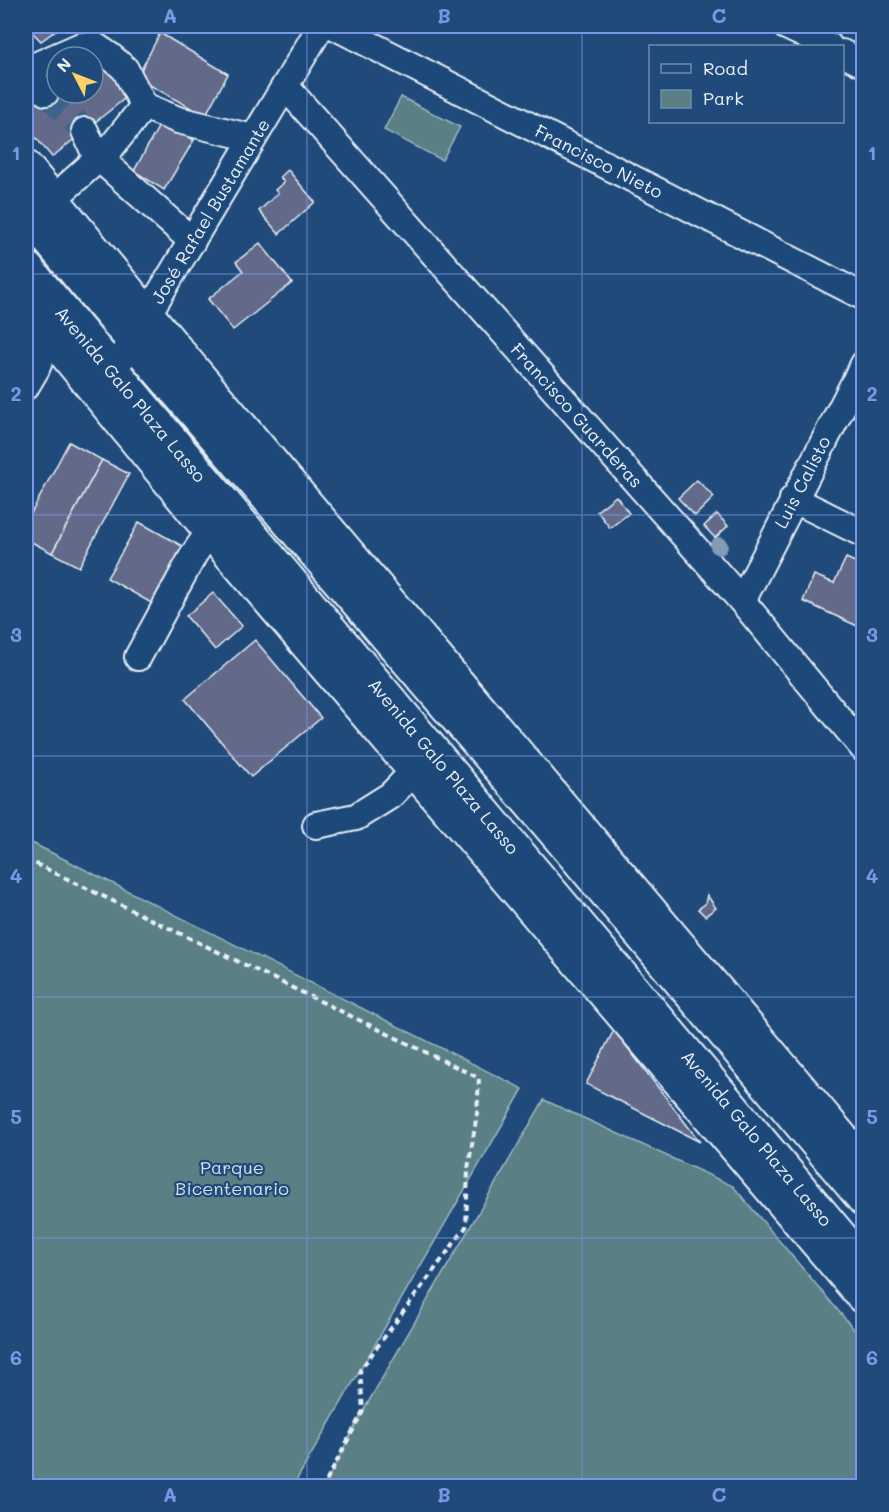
<svg xmlns="http://www.w3.org/2000/svg" width="889" height="1512" font-family="Mali,sans-serif">
<rect width="100%" height="100%" fill="#1f4a7a"/>
<filter id="ink" filterUnits="userSpaceOnUse"><feTurbulence type="fractalNoise" baseFrequency=".0167" numOctaves="2"/><feDisplacementMap in="SourceGraphic" scale="12" xChannelSelector="R" yChannelSelector="G"/><feConvolveMatrix kernelMatrix="1 2 1 2 8 2 1 2 1" color-interpolation-filters="sRGB"/></filter>
<g filter="url(#ink)">
<g fill="#5a7f85" stroke="#a1b8be" stroke-width="1.5">
<polygon points="401,97 460,127 442,160 384,130"/>
<polygon points="26,840 523,1089 293,1486 26,1486"/>
<polygon points="544,1100 733,1186 863,1340 863,1486 324,1486 363,1411"/>
</g>
<g fill="#636b89" stroke="#e8f1f8" stroke-width="1.5">
<polygon points="26,26 62,26 41,41"/>
<polygon points="160,33 228,74 205,116 137,78"/>
<polygon points="97,49 134,91 52,157 26,126 26,110 57,83 57,93 93,93 93,57"/>
<polygon points="160,124 194,140 164,190 134,171"/>
<polygon points="288,170 315,202 279,234 259,211 278,193 275,190 284,182 280,177"/>
<polygon points="260,243 292,283 233,330 208,299 243,271 236,262"/>
<polygon points="69,442 102,460 52,553 26,539 26,523"/>
<polygon points="102,460 129,474 79,567 52,553"/>
<polygon points="697,480 714,497 695,516 678,498"/>
<polygon points="616,496 629,513 610,528 597,511"/>
<polygon points="717,514 728,526 715,538 704,526"/>
<polygon points="139,522 184,547 153,604 107,578"/>
<polygon points="846,558 864,566 864,629 803,601 814,575 834,583"/>
<polygon points="213,593 242,626 215,650 186,616"/>
<polygon points="255,640 321,718 251,777 185,699"/>
<polygon points="707,895 716,908 705,916 698,909 705,904"/>
<polygon points="614,1030 700,1142 586,1084"/>
</g>
<g fill="none" stroke-linecap="round" stroke-linejoin="round">
<polyline stroke="#3d638d" stroke-width="26" stroke-dasharray="26 13" stroke-linecap="butt" points="46,92 85,131"/>
<g stroke="#e8f1f8" stroke-width="30">
<g id="minor">
<polyline points="334,26 864,297"/>
<polyline points="786,26 829,46"/>
<polyline points="842,53 864,64"/>
<polyline points="26,70 81,46 95,46 110,56 125,69 144,106 178,120 253,138"/>
<polyline points="26,74 46,92"/>
<polyline points="285,86 742,601 864,749"/>
<polyline points="85,131 97,158"/>
<polyline points="101,160 144,106"/>
<polyline points="52,200 99,158 192,241"/>
<polyline points="105,385 321,26"/>
<polyline points="26,386 36,369 50,334"/>
<polyline points="793,499 864,534"/>
<polyline points="742,601 864,364"/>
<polyline points="138,657 194,554 210,531"/>
<polyline points="316,825 356,817 391,795 414,771"/>
</g>
</g>
<g stroke="#e8f1f8" stroke-width="36">
<g id="major">
<polyline points="26,167 186,361 864,1164"/>
<polyline points="26,213 133,341 563,842 864,1200"/>
<polyline points="26,267 864,1264"/>
<polyline points="26,306 210,531 864,1298"/>
</g>
</g>
<g stroke="#e8f1f8" stroke-width="4" stroke-dasharray="6 4.5" stroke-linecap="butt">
<polyline points="861,332 863,334"/>
<polyline points="26,859 479,1078 477,1114 468,1169 466,1227 360,1370 363,1411 324,1486"/>
</g>
<use href="#minor" stroke="#1f4a7a" stroke-width="26"/>
<use href="#major" stroke="#1f4a7a" stroke-width="32"/>
</g>
<circle fill="#829cb6" cx="719" cy="546" r="9"/>
</g>
<path fill="none" stroke="#7897e6" stroke-width="1.5" stroke-opacity="0.55" d="M307,26V1486M582,26V1486M26,274H864M26,515H864M26,756H864M26,997H864M26,1238H864"/>
<g text-anchor="middle" dominant-baseline="central" stroke-width="4.5" stroke-linejoin="round" paint-order="stroke">
<g font-size="18" fill="#e8f1f8" stroke="#1f4a7a">
<text transform="translate(599 161) rotate(27)">Francisco Nieto</text>
<text transform="translate(210 211) rotate(-59)">José Rafael Bustamante</text>
<text transform="translate(131 394) rotate(50)">Avenida Galo Plaza Lasso</text>
<text transform="translate(577 415) rotate(48)">Francisco Guarderas</text>
<text transform="translate(802 482) rotate(-63)">Luis Calisto</text>
<text transform="translate(444 766) rotate(50)">Avenida Galo Plaza Lasso</text>
<text transform="translate(757 1138) rotate(50)">Avenida Galo Plaza Lasso</text>
</g>
<g font-size="18" fill="#d3e0e7" stroke="#1f4a7a">
<text x="232" y="1167">Parque<tspan x="232" dy="21">Bicentenario</tspan></text>
</g>
</g>
<rect width="889" height="1512" fill="none" stroke="#1f4a7a" stroke-width="66"/>
<rect x="649" y="45" width="195" height="78" fill="#1f4a7a" stroke="#6f8dac" stroke-width="1.5"/>
<rect x="661" y="64" width="30" height="9" fill="#1f4a7a" stroke="#6f8dac" stroke-width="1.5"/>
<text x="703" y="75" font-size="18" fill="#e8f1f8">Road</text>
<rect x="661" y="90" width="30" height="18" fill="#5a7f85" stroke="#6f8dac" stroke-width="1.5"/>
<text x="703" y="105" font-size="18" fill="#e8f1f8">Park</text>
<g transform="translate(75 75) rotate(312)"><circle r="28" fill="#1f4a7a" stroke="#6f8dac" stroke-width="1.5"/>
<path d="M0-4.5L10 22L0 15L-10 22Z" fill="#ffd166"/>
<text y="-9" font-size="16" font-weight="bold" text-anchor="middle" fill="#e8f1f8">N</text>
</g>
<rect x="33" y="33" width="823" height="1446" fill="none" stroke="#7897e6" stroke-width="2"/>
<g font-size="20" text-anchor="middle" font-weight="bold" fill="#7897e6">
<text x="170" y="23">A</text>
<text x="444" y="23">B</text>
<text x="719" y="23">C</text>
<text x="16" y="160">1</text>
<text x="872" y="160">1</text>
<text x="16" y="401">2</text>
<text x="872" y="401">2</text>
<text x="16" y="642">3</text>
<text x="872" y="642">3</text>
<text x="16" y="883">4</text>
<text x="872" y="883">4</text>
<text x="16" y="1124">5</text>
<text x="872" y="1124">5</text>
<text x="16" y="1365">6</text>
<text x="872" y="1365">6</text>
<text x="170" y="1502">A</text>
<text x="444" y="1502">B</text>
<text x="719" y="1502">C</text>
</g>
</svg>
